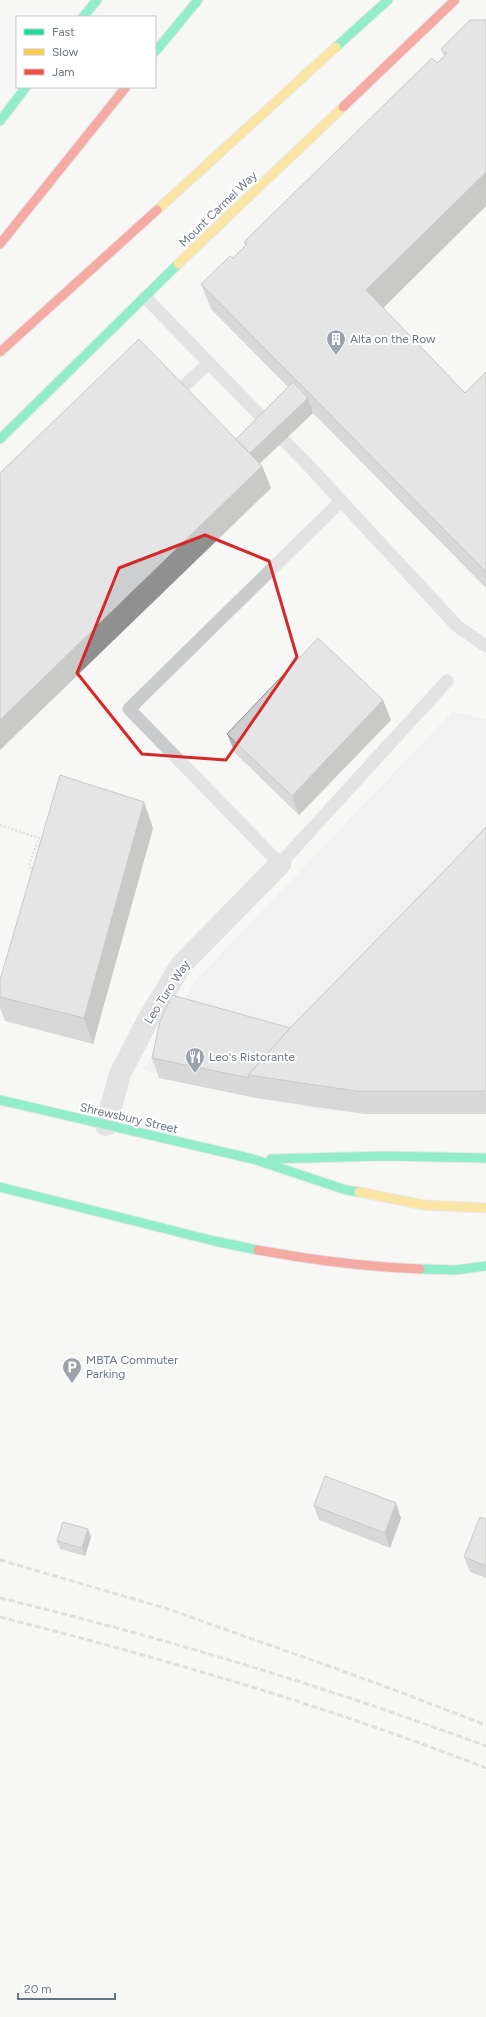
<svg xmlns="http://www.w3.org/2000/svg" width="486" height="2017" font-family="Figtree,sans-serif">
<rect width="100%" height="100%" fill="#f7f7f6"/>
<polygon fill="#e7e9e9" points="452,712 486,719 486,1112 322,1111 143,1070 197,979"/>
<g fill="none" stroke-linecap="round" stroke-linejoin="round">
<g stroke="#d4d5d5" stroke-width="11">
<g id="fast">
<polyline points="83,17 97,0"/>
<polyline points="336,47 388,0"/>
<polyline points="155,52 198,0"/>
<polyline points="0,121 26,87"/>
<polyline points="0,439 178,264"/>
<polyline points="0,1100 253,1159 346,1190 359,1192"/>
<polyline points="271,1159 383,1156 486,1158"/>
<polyline points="0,1187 214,1241 258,1250"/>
<polyline points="420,1269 456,1270 486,1266"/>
</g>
</g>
<g stroke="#d4d5d5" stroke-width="11">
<g id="slow">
<polyline points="157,210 336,47"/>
<polyline points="178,264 343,107"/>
<polyline points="359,1192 424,1205 486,1208"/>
</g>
</g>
<g stroke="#d4d5d5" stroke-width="11">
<g id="jam">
<polyline points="343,107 455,0"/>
<polyline points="0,244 126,87"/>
<polyline points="0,352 157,210"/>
<path d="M258,1250C312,1260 366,1267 420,1269"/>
</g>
</g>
<polyline stroke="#c8c9ca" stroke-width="2.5" stroke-dasharray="2 2" stroke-linecap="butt" points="0,825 39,838 29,865 33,874"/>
<g stroke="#cacbcc" stroke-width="13">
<polyline points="145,297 308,465 457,626 486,646"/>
<polyline points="177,392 209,363"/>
<polyline points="341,501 129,709 280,864 447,681"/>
</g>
<polyline stroke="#cacbcc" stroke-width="22" points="106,1125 120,1074 148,1020 181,965 280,864"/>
<use href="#fast" stroke="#16e098" stroke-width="9"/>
<use href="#slow" stroke="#ffcf43" stroke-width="9"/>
<use href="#jam" stroke="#f24e42" stroke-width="9"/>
<g stroke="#c1c1c2" stroke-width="3" stroke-dasharray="6 3" stroke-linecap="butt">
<polyline points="0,1560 168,1609 376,1683 486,1725"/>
<path d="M0,1598C165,1638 327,1687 486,1746"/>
<path d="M0,1617C165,1659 327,1706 486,1768"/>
</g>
</g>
<g fill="#b0b1b2">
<polygon points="486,20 486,206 383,308 465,393 486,372 486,588 313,413 260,463 262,466 271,488 0,750 0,473 236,439 288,387 211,309 201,284 233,258 245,246 244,242 444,56 441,49"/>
<polygon points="391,720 299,815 235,753 227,734"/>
<polygon points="486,827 486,1114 364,1114 256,1098 159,1078 152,1058 290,1028 451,864"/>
<polygon points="153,828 93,1044 5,1021 0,1008 0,980"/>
<polygon points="314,1506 401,1518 390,1548 319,1520"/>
<polygon points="486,1519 486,1578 470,1572 464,1557"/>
<polygon points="91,1537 85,1556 60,1549 57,1541"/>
</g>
<g fill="#909091">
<polygon points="486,172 486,206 376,315 366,290"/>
<polygon points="308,398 313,413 253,470 247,455"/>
<polygon points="262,466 271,488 0,750 0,720"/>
<polygon points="383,700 391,720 299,815 292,796"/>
<polygon points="144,802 153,828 93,1044 84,1018"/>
<polygon points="396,1503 401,1518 390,1548 385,1533"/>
<polygon points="88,1529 91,1537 85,1556 82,1548"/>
</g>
<g fill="#cdcecf" stroke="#909091">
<polygon points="470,20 486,20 486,172 366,290 465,393 486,372 486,572 201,284 230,256 233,258 247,244 244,242 432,58 437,63 447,54 441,49"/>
<polygon points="139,339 262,466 0,720 0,473"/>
<polygon points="293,382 308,398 250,453 236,439"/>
<polygon points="318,638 383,700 292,796 227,734"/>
<polygon points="60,775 144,802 84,1018 0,997 0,980"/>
<polygon points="486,827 486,1091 356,1091 248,1075 292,1026 451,864"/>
<polygon points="172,995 290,1028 248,1075 249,1078 152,1058 160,1021"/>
<polygon points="325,1476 396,1503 385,1533 314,1506"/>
<polygon points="480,1517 486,1519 486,1566 464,1557"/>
<polygon points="63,1522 88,1529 82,1548 57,1541"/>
</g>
<path d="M0 0H486V2017H0ZM205,535L269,561L297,657L226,760L142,754L77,673L119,568Z" fill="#f7f7f6" fill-opacity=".55" fill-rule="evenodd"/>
<path fill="none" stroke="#d62828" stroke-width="3" stroke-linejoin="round" d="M205,535L269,561L297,657L226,760L142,754L77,673L119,568Z"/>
<defs>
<g id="building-pin" transform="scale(1)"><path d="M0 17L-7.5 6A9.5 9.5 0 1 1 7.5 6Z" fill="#9ba2ab" stroke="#fff"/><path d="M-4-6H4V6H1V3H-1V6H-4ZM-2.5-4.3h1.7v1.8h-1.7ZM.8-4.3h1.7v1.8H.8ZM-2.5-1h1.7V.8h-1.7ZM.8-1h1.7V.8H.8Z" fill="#fff"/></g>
<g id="restaurant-pin" transform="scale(1)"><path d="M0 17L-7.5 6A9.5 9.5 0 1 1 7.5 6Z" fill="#9ba2ab" stroke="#fff"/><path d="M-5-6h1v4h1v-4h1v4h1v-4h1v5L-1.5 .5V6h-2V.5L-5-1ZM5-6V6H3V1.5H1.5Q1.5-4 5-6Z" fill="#fff"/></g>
<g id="parking-pin" transform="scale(1)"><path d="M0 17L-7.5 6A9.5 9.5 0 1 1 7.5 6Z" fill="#9ba2ab" stroke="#fff"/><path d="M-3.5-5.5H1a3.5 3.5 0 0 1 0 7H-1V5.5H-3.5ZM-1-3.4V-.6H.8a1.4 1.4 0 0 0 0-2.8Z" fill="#fff"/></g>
</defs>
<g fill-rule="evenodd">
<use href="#building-pin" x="336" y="339"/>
<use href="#restaurant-pin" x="195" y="1057"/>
<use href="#parking-pin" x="72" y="1367"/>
</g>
<g text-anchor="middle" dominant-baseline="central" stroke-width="4" stroke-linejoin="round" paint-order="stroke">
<g font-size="12" fill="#6a7583" stroke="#fff">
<text transform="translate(218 209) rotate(-44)">Mount Carmel Way</text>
<text transform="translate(167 992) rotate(-57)">Leo Turo Way</text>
<text transform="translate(129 1118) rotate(13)">Shrewsbury Street</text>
</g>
<g font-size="12" fill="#6a7583" stroke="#fff" text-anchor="start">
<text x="350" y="339">Alta on the Row</text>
<text x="209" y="1057">Leo's Ristorante</text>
<text x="86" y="1360">MBTA Commuter<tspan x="86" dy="14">Parking</tspan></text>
</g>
</g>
<rect x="16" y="16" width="140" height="72" fill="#ffffff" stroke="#c3c8cd"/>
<rect x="24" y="29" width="20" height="6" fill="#16e098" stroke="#c3c8cd"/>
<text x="52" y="36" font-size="12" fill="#6a7583">Fast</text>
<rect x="24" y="49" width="20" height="6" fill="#ffcf43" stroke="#c3c8cd"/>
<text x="52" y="56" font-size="12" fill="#6a7583">Slow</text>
<rect x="24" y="69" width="20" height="6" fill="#f24e42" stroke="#c3c8cd"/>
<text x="52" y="76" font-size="12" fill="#6a7583">Jam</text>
<path d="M18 1993v6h97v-6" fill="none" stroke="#6a7583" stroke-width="2"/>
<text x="24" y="1993" font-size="12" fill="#6a7583" stroke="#ffffff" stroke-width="3" paint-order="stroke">20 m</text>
</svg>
